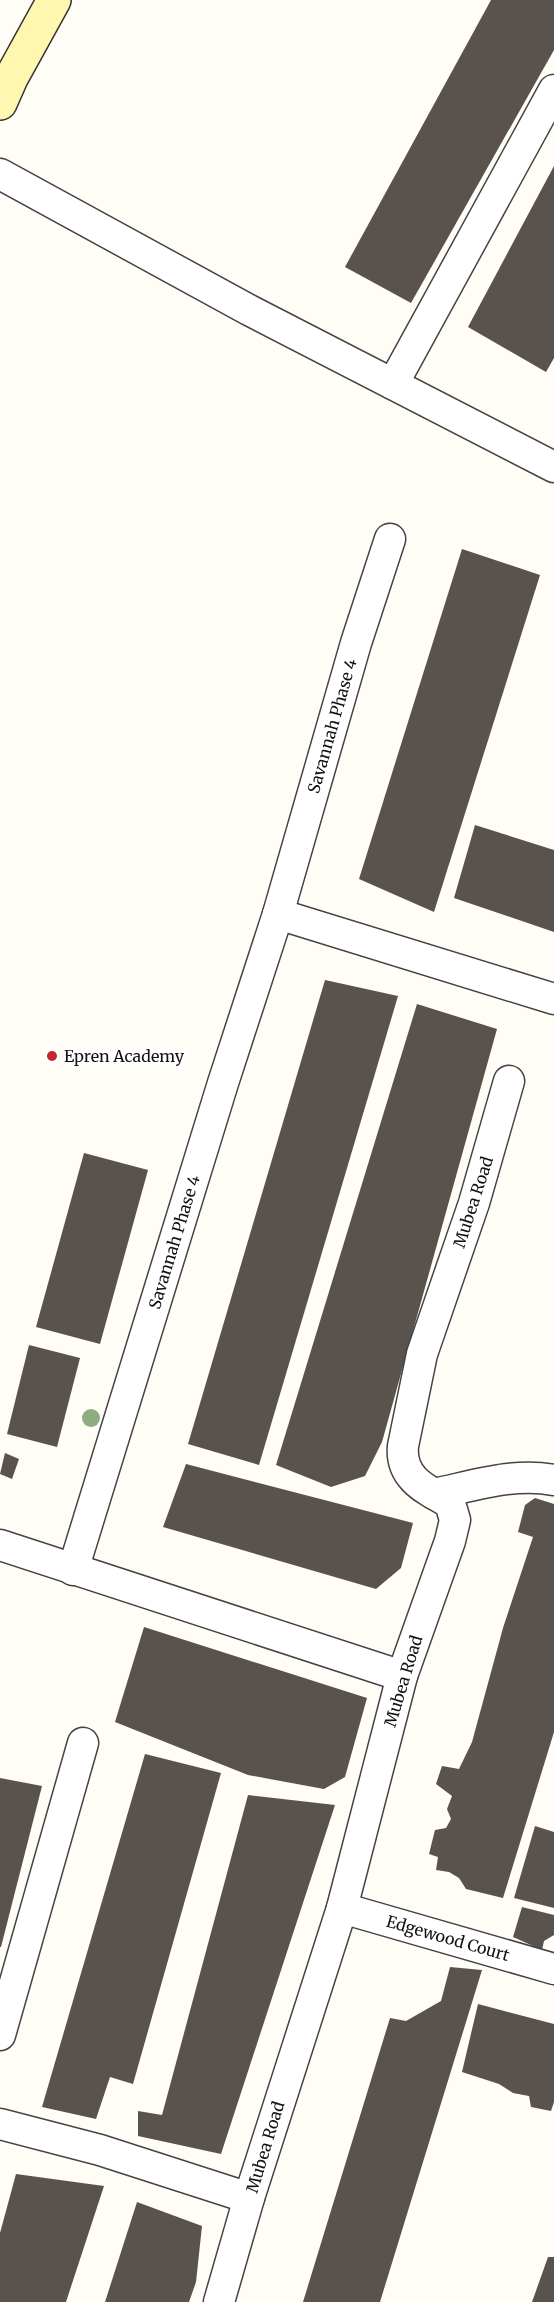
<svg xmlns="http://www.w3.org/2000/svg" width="554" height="2302" font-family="Merriweather,serif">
<rect width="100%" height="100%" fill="#fffdf5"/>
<g fill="#5a524d">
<polygon points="491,0 554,0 554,50 411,303 345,267"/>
<polygon points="554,166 554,358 546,372 468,327"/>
<polygon points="462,549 540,575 434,912 359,879"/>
<polygon points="475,825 554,850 554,932 454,898"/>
<polygon points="325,980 398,996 259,1465 188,1444"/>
<polygon points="417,1004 497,1029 382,1442 365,1476 331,1487 276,1465"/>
<polygon points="84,1153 148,1170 100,1344 36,1327"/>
<polygon points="29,1345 80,1358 57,1447 7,1434"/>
<polygon points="5,1453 19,1459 12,1479 0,1474"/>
<polygon points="186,1464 413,1523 401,1568 376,1589 163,1527"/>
<polygon points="535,1498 554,1504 554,1732 503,1898 466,1889 459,1878 449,1872 436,1870 438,1857 429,1854 435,1830 446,1828 451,1819 447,1809 452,1796 436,1784 442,1766 459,1769 472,1742 503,1628 533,1537 518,1532 525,1505"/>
<polygon points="144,1627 367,1698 345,1777 324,1789 248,1775 115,1722"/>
<polygon points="145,1754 221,1773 133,2084 110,2077 96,2119 42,2107"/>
<polygon points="0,1778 42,1786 1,1947 0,1947"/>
<polygon points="248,1795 335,1805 221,2154 138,2136 138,2111 162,2115"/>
<polygon points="535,1826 554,1832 554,1908 514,1898"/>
<polygon points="522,1907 554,1915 554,1935 544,1941 542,1950 513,1937"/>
<polygon points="450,1967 482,1970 380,2302 303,2302 390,2018 406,2021 441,2001"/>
<polygon points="478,2004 554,2024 554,2102 551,2111 531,2107 529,2096 513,2093 499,2084 462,2072"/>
<polygon points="16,2174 104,2186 66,2302 0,2302 0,2233"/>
<polygon points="137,2202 202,2226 196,2282 189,2302 105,2302"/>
<polygon points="548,2257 554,2257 554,2302 532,2302"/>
</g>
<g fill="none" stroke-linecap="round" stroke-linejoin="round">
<g stroke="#444" stroke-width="33">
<g id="minor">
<polyline points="0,174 249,310 554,467"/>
<polyline points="393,384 554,90"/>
<polyline points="278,914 554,999"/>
<path d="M434,1494C473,1486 515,1472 554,1480"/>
<polyline points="0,1545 402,1676"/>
<polyline points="73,1570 223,1083 278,914 356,643 390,539"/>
<polyline points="342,1908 554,1969"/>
<polyline points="0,2035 83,1743"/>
<polyline points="0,2124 100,2150 249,2198"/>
<path d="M219,2302L249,2198L342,1908L402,1676L450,1541L455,1520L450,1503C425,1489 400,1478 403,1446L422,1354L474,1203L509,1081"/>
</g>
</g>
<g stroke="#333" stroke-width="36">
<polyline id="secondary" points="0,103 11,78 54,0"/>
</g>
<use href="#minor" stroke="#fff" stroke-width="30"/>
<use href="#secondary" stroke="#fff6b0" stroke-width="33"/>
</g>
<circle fill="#8dad7f" cx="91" cy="1418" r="9"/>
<circle fill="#c4262e" stroke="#fff" stroke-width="2" cx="52" cy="1056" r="6"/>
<g text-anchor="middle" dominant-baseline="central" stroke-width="6" stroke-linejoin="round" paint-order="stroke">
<g font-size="16" fill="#111" stroke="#fff">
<text transform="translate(332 726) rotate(-74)">Savannah Phase 4</text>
<text transform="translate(473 1202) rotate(-72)">Mubea Road</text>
<text transform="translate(174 1242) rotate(-73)">Savannah Phase 4</text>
<text transform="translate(403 1681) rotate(-73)">Mubea Road</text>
<text transform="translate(448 1938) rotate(16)">Edgewood Court</text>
<text transform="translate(265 2147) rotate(-73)">Mubea Road</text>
</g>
<g font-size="16" fill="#111" stroke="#fff" text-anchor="start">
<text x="64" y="1056">Epren Academy</text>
</g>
</g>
</svg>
